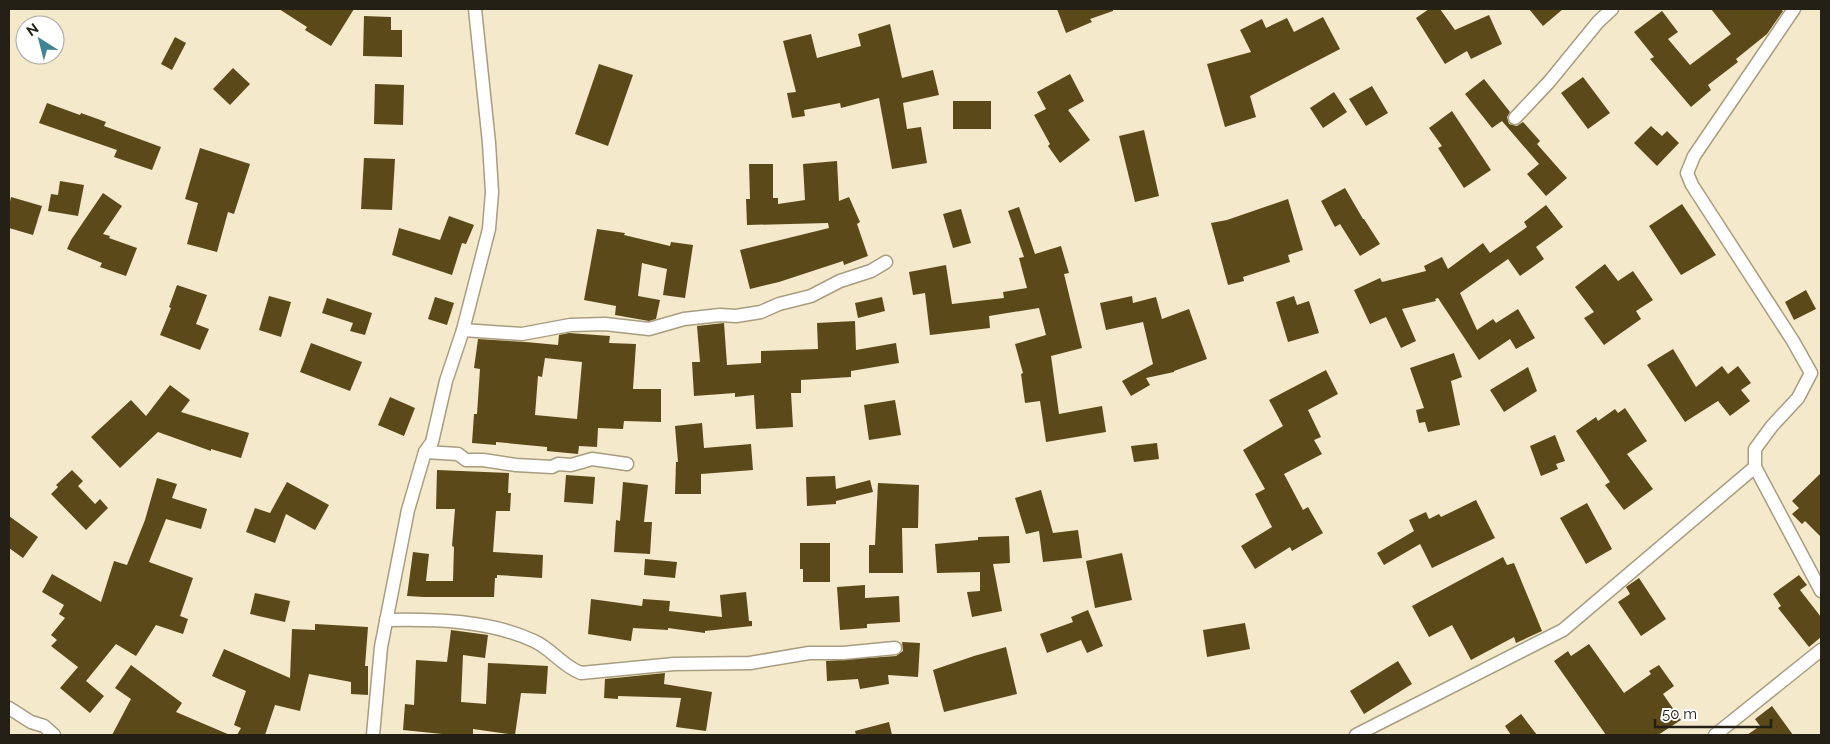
<svg xmlns="http://www.w3.org/2000/svg" width="1830" height="744" font-family="Raleway,sans-serif">
<rect width="100%" height="100%" fill="#f5e9cb"/>
<g fill="#5b4919" fill-rule="evenodd">
<polygon points="279,9 354,9 331,46 305,30 307,27"/>
<polygon points="1057,9 1113,9 1113,11 1090,19 1092,22 1066,33"/>
<polygon points="1429,9 1440,9 1455,30 1489,15 1502,44 1471,59 1467,51 1445,64 1416,18"/>
<polygon points="1529,9 1563,9 1543,26"/>
<polygon points="1711,9 1780,9 1783,11 1767,34 1736,59 1738,62 1708,85 1711,90 1691,107 1650,59 1654,57 1634,32 1662,11 1678,32 1668,39 1690,65 1731,34"/>
<polygon points="364,16 391,17 391,30 402,30 402,57 363,56"/>
<polygon points="1323,17 1340,49 1250,96 1256,117 1225,127 1207,64 1251,52 1240,30 1262,19 1266,28 1287,18 1294,32"/>
<polygon points="890,24 902,78 933,70 939,95 903,103 907,129 921,127 927,163 892,169 879,98 841,108 840,103 804,110 805,116 792,118 787,93 796,92 783,41 811,34 817,58 861,46 858,34"/>
<polygon points="175,37 186,43 172,70 161,64"/>
<polygon points="599,64 633,75 608,146 575,134"/>
<polygon points="233,68 250,84 230,105 213,89"/>
<polygon points="1070,74 1084,101 1068,110 1090,140 1060,163 1048,146 1050,144 1034,115 1046,109 1037,92"/>
<polygon points="1583,77 1610,113 1588,129 1561,93"/>
<polygon points="1484,79 1510,112 1507,117 1509,124 1517,126 1523,122 1540,141 1537,144 1567,178 1546,196 1527,174 1539,164 1502,121 1492,128 1465,94"/>
<polygon points="375,84 404,85 403,125 374,124"/>
<polygon points="1372,86 1388,113 1366,126 1349,99"/>
<polygon points="1334,92 1347,112 1323,128 1310,108"/>
<rect x="953" y="101" width="38" height="28"/>
<polygon points="47,103 80,115 81,113 106,122 104,126 161,147 152,170 114,157 117,150 39,123"/>
<polygon points="1452,111 1491,170 1464,188 1438,148 1442,146 1429,128"/>
<polygon points="1651,126 1662,136 1667,131 1679,143 1657,166 1634,143"/>
<polygon points="1144,130 1159,196 1135,202 1119,136"/>
<polygon points="200,148 250,164 234,214 228,212 217,252 187,244 198,203 185,199"/>
<polygon points="364,158 395,159 392,210 361,209"/>
<polygon points="837,161 839,201 849,197 860,222 857,224 868,256 844,265 843,261 779,282 750,289 740,250 829,228 828,223 747,225 746,199 750,199 749,164 773,164 773,198 778,198 778,204 805,200 803,164"/>
<polygon points="60,181 84,185 78,216 48,211 51,194 58,195"/>
<polygon points="1345,188 1363,219 1364,219 1380,244 1360,256 1340,224 1335,227 1321,201"/>
<polygon points="103,193 122,206 103,234 110,236 109,238 137,248 126,276 100,267 102,263 67,249 71,240"/>
<polygon points="11,197 42,206 33,235 9,228 9,206"/>
<polygon points="1288,199 1303,250 1288,255 1290,262 1243,277 1244,281 1228,285 1211,223 1227,220"/>
<polygon points="1682,204 1716,255 1681,275 1649,226"/>
<polygon points="1546,205 1563,227 1536,247 1544,259 1520,276 1508,259 1460,293 1477,330 1493,319 1496,323 1518,309 1535,338 1516,349 1510,339 1479,360 1438,298 1435,299 1436,301 1402,309 1416,341 1401,348 1386,317 1370,324 1354,290 1380,278 1382,282 1426,271 1424,266 1442,257 1448,269 1483,243 1490,253 1527,227 1524,222"/>
<polygon points="1019,207 1035,254 1061,246 1069,273 1064,274 1082,348 1051,356 1059,414 1102,406 1106,432 1046,442 1040,401 1025,403 1021,374 1023,373 1015,344 1046,335 1039,308 989,316 990,328 930,335 925,293 913,295 909,272 946,265 952,304 1004,298 1003,292 1027,288 1019,258 1024,257 1008,211"/>
<polygon points="961,209 971,243 953,248 943,214"/>
<polygon points="449,216 474,225 466,244 462,243 452,275 392,255 399,228 440,240"/>
<polygon points="597,229 625,233 624,235 670,246 671,242 693,245 685,298 663,295 667,269 642,263 638,296 660,300 656,319 649,321 615,315 616,306 584,300"/>
<polygon points="1605,264 1618,281 1633,271 1653,300 1636,311 1641,319 1604,345 1584,318 1594,312 1575,287"/>
<polygon points="177,285 207,295 196,324 209,329 200,350 160,335 171,308 169,307"/>
<polygon points="1806,290 1816,309 1794,320 1785,302"/>
<polygon points="269,296 291,302 281,337 259,330"/>
<polygon points="1132,296 1133,303 1156,297 1162,319 1189,309 1207,359 1174,371 1174,372 1146,378 1150,385 1131,396 1122,381 1153,364 1143,322 1106,330 1100,303"/>
<polygon points="1294,296 1297,305 1309,301 1319,333 1288,342 1276,302"/>
<polygon points="435,297 454,303 447,325 428,319"/>
<polygon points="882,297 885,311 858,318 855,303"/>
<polygon points="327,298 372,313 365,335 350,331 353,323 322,313"/>
<polygon points="855,321 856,350 896,343 899,363 851,371 851,377 801,380 801,393 791,393 793,427 756,429 754,395 735,397 735,393 694,396 692,362 700,362 697,326 724,323 727,365 761,363 761,351 818,349 817,323"/>
<path d="M569,333L610,336L609,343L636,344L633,389H661V422L624,421L623,429L598,428L597,447L579,446L578,454L547,451V447L496,442V445L472,443L474,414H477L480,369L474,368L478,339L526,342L558,345L559,335ZM545,358L582,362L577,419L535,415L538,376L542,377Z"/>
<polygon points="311,343 362,362 350,391 300,372"/>
<polygon points="1673,349 1696,387 1722,366 1728,374 1738,366 1751,383 1741,390 1750,401 1730,416 1718,401 1685,422 1647,365"/>
<polygon points="1454,353 1462,377 1451,381 1460,425 1428,432 1425,422 1419,423 1416,410 1424,408 1410,368"/>
<polygon points="1528,367 1537,391 1504,412 1490,390"/>
<polygon points="1326,370 1338,394 1308,410 1321,437 1314,440 1322,454 1284,474 1303,510 1308,507 1323,533 1292,551 1290,547 1255,569 1241,546 1272,527 1255,494 1265,489 1243,450 1283,426 1269,400"/>
<polygon points="170,385 190,400 181,412 249,433 241,458 211,449 211,451 158,432 120,468 91,437 131,400 146,416"/>
<polygon points="390,397 415,408 404,436 378,425"/>
<polygon points="895,400 901,435 869,440 864,405"/>
<polygon points="1625,408 1647,441 1627,454 1653,489 1624,510 1605,485 1610,482 1576,431 1596,417 1598,421 1615,409 1618,413"/>
<polygon points="702,423 704,448 751,444 753,470 701,474 701,494 675,494 676,462 678,462 675,426"/>
<polygon points="1555,435 1565,461 1556,464 1558,469 1541,476 1530,446"/>
<polygon points="1157,443 1159,459 1134,462 1131,446"/>
<polygon points="72,470 83,481 78,486 95,504 100,499 108,508 86,530 51,494 58,487 56,485"/>
<polygon points="437,470 509,473 508,493 511,493 510,511 496,511 493,552 543,555 542,578 497,575 497,578 495,578 494,597 424,597 407,596 413,552 429,554 426,581 453,581 454,547 452,546 455,509 436,509"/>
<polygon points="1821,473 1821,537 1805,521 1802,524 1792,514 1799,508 1792,501"/>
<polygon points="566,475 595,477 593,504 564,502"/>
<polygon points="835,476 836,489 870,480 873,492 836,501 836,504 807,506 806,477"/>
<polygon points="157,478 177,484 172,498 207,509 201,529 166,519 149,562 193,578 180,616 188,619 183,634 156,625 136,656 116,644 86,681 104,696 90,713 60,688 78,667 51,646 57,640 51,635 65,618 59,614 64,605 42,592 52,574 101,602 114,561 127,565 145,520"/>
<polygon points="287,482 329,505 315,530 286,514 275,543 246,532 255,508 270,513"/>
<polygon points="623,482 648,485 644,522 652,522 650,554 614,552 616,520 620,521"/>
<polygon points="878,483 919,485 918,528 902,528 903,573 869,573 869,545 875,545"/>
<polygon points="1041,490 1053,533 1078,530 1082,558 1043,562 1039,531 1026,534 1015,498"/>
<polygon points="1476,500 1495,538 1432,568 1420,544 1384,565 1377,553 1414,531 1409,520 1426,512 1429,519 1439,514 1441,517"/>
<polygon points="1587,503 1612,549 1586,564 1560,518"/>
<polygon points="9,516 38,537 23,558 9,548"/>
<polygon points="1009,536 1010,563 993,564 1002,611 972,617 967,592 980,591 980,572 937,573 935,544 978,540 978,537"/>
<polygon points="800,543 830,543 830,582 803,582 803,569 800,569"/>
<polygon points="1122,553 1132,600 1095,608 1086,561"/>
<polygon points="1503,557 1507,565 1514,563 1542,631 1516,643 1514,637 1471,660 1452,625 1429,637 1412,606"/>
<polygon points="645,559 677,562 675,578 644,575"/>
<polygon points="1799,575 1807,585 1800,590 1821,617 1821,637 1809,647 1778,608 1781,606 1773,594"/>
<polygon points="1639,578 1666,619 1641,636 1618,602 1630,594 1626,587"/>
<polygon points="865,585 865,598 899,596 900,622 867,624 867,628 840,630 837,587"/>
<polygon points="746,592 749,621 752,621 752,626 705,631 705,633 668,628 668,630 633,628 631,641 588,634 591,599 642,606 643,599 670,601 669,611 722,617 720,595"/>
<polygon points="255,593 290,601 285,622 250,614"/>
<polygon points="1088,610 1103,646 1087,653 1081,640 1047,653 1040,634 1073,622 1071,617"/>
<polygon points="1245,623 1250,649 1207,657 1203,630"/>
<polygon points="315,624 368,627 365,666 368,666 368,695 351,694 351,682 309,674 300,711 275,705 265,735 237,735 241,728 234,725 246,691 212,676 224,649 290,678 292,629 315,630"/>
<polygon points="451,630 488,635 485,658 463,655 461,702 486,704 488,663 548,666 546,694 521,693 515,735 473,729 473,735 442,735 442,734 403,730 405,704 414,705 416,660 447,662"/>
<polygon points="902,642 920,643 918,677 888,675 889,684 860,689 858,679 827,681 826,661 896,656 903,651"/>
<polygon points="1589,644 1624,693 1651,674 1649,671 1659,665 1674,686 1663,694 1681,720 1658,735 1606,735 1554,661 1568,651 1571,656"/>
<polygon points="1006,647 1017,694 944,712 933,670 974,656"/>
<polygon points="1398,661 1412,684 1364,714 1350,691"/>
<polygon points="131,665 182,703 176,712 230,735 112,735 131,699 115,688"/>
<polygon points="665,673 664,684 712,692 706,731 676,727 681,698 618,696 618,699 604,698 605,679"/>
<polygon points="1772,706 1793,735 1747,735 1760,726 1755,719"/>
<polygon points="1521,714 1537,735 1511,735 1505,726"/>
<polygon points="889,722 892,735 856,735 855,731"/>
</g>
<g fill="none" stroke-linecap="round" stroke-linejoin="round">
<g stroke="#a99d81" stroke-width="15">
<g id="minor">
<polyline points="1794,9 1694,156 1687,173 1692,185 1793,341 1811,373 1798,398 1772,426 1755,449 1755,467 1821,591"/>
<polyline points="1515,118 1549,82 1598,22 1612,9"/>
<polyline points="463,330 522,334 570,325 605,324 649,329 684,319 720,315 736,316 761,312 779,304 811,296 840,281 871,271 886,262"/>
<polyline points="425,452 458,454 466,460 483,460 516,465 552,467 558,464 571,465 592,459 627,464"/>
<path d="M386,620C435,619 489,620 534,641C552,649 562,666 581,673L674,664L750,663L809,653H843L895,648"/>
<polyline points="9,708 31,722 44,726 54,735"/>
<polyline points="373,735 381,647 408,510 425,452 432,442 446,381 463,330 489,229 492,192 489,143 475,9"/>
<polyline points="1356,735 1563,630 1755,467"/>
<polyline points="1715,735 1821,650"/>
</g>
</g>
<use href="#minor" stroke="#fff" stroke-width="12"/>
</g>
<rect width="1830" height="744" fill="none" stroke="#252015" stroke-width="20"/>
<g transform="translate(40 40) rotate(324)"><circle r="24" fill="#ffffff" stroke="#a8a6a1"/>
<path d="M0-4L9 19L0 12L-9 19Z" fill="#408493"/>
<text y="-8" font-size="14" font-weight="bold" text-anchor="middle" fill="#252015">N</text>
</g>
<path d="M1655 719v8h116v-8" fill="none" stroke="#252015" stroke-width="2.5"/>
<text x="1662" y="719" font-size="15" fill="#252015" stroke="#ffffff" stroke-width="4" paint-order="stroke">50 m</text>
</svg>
